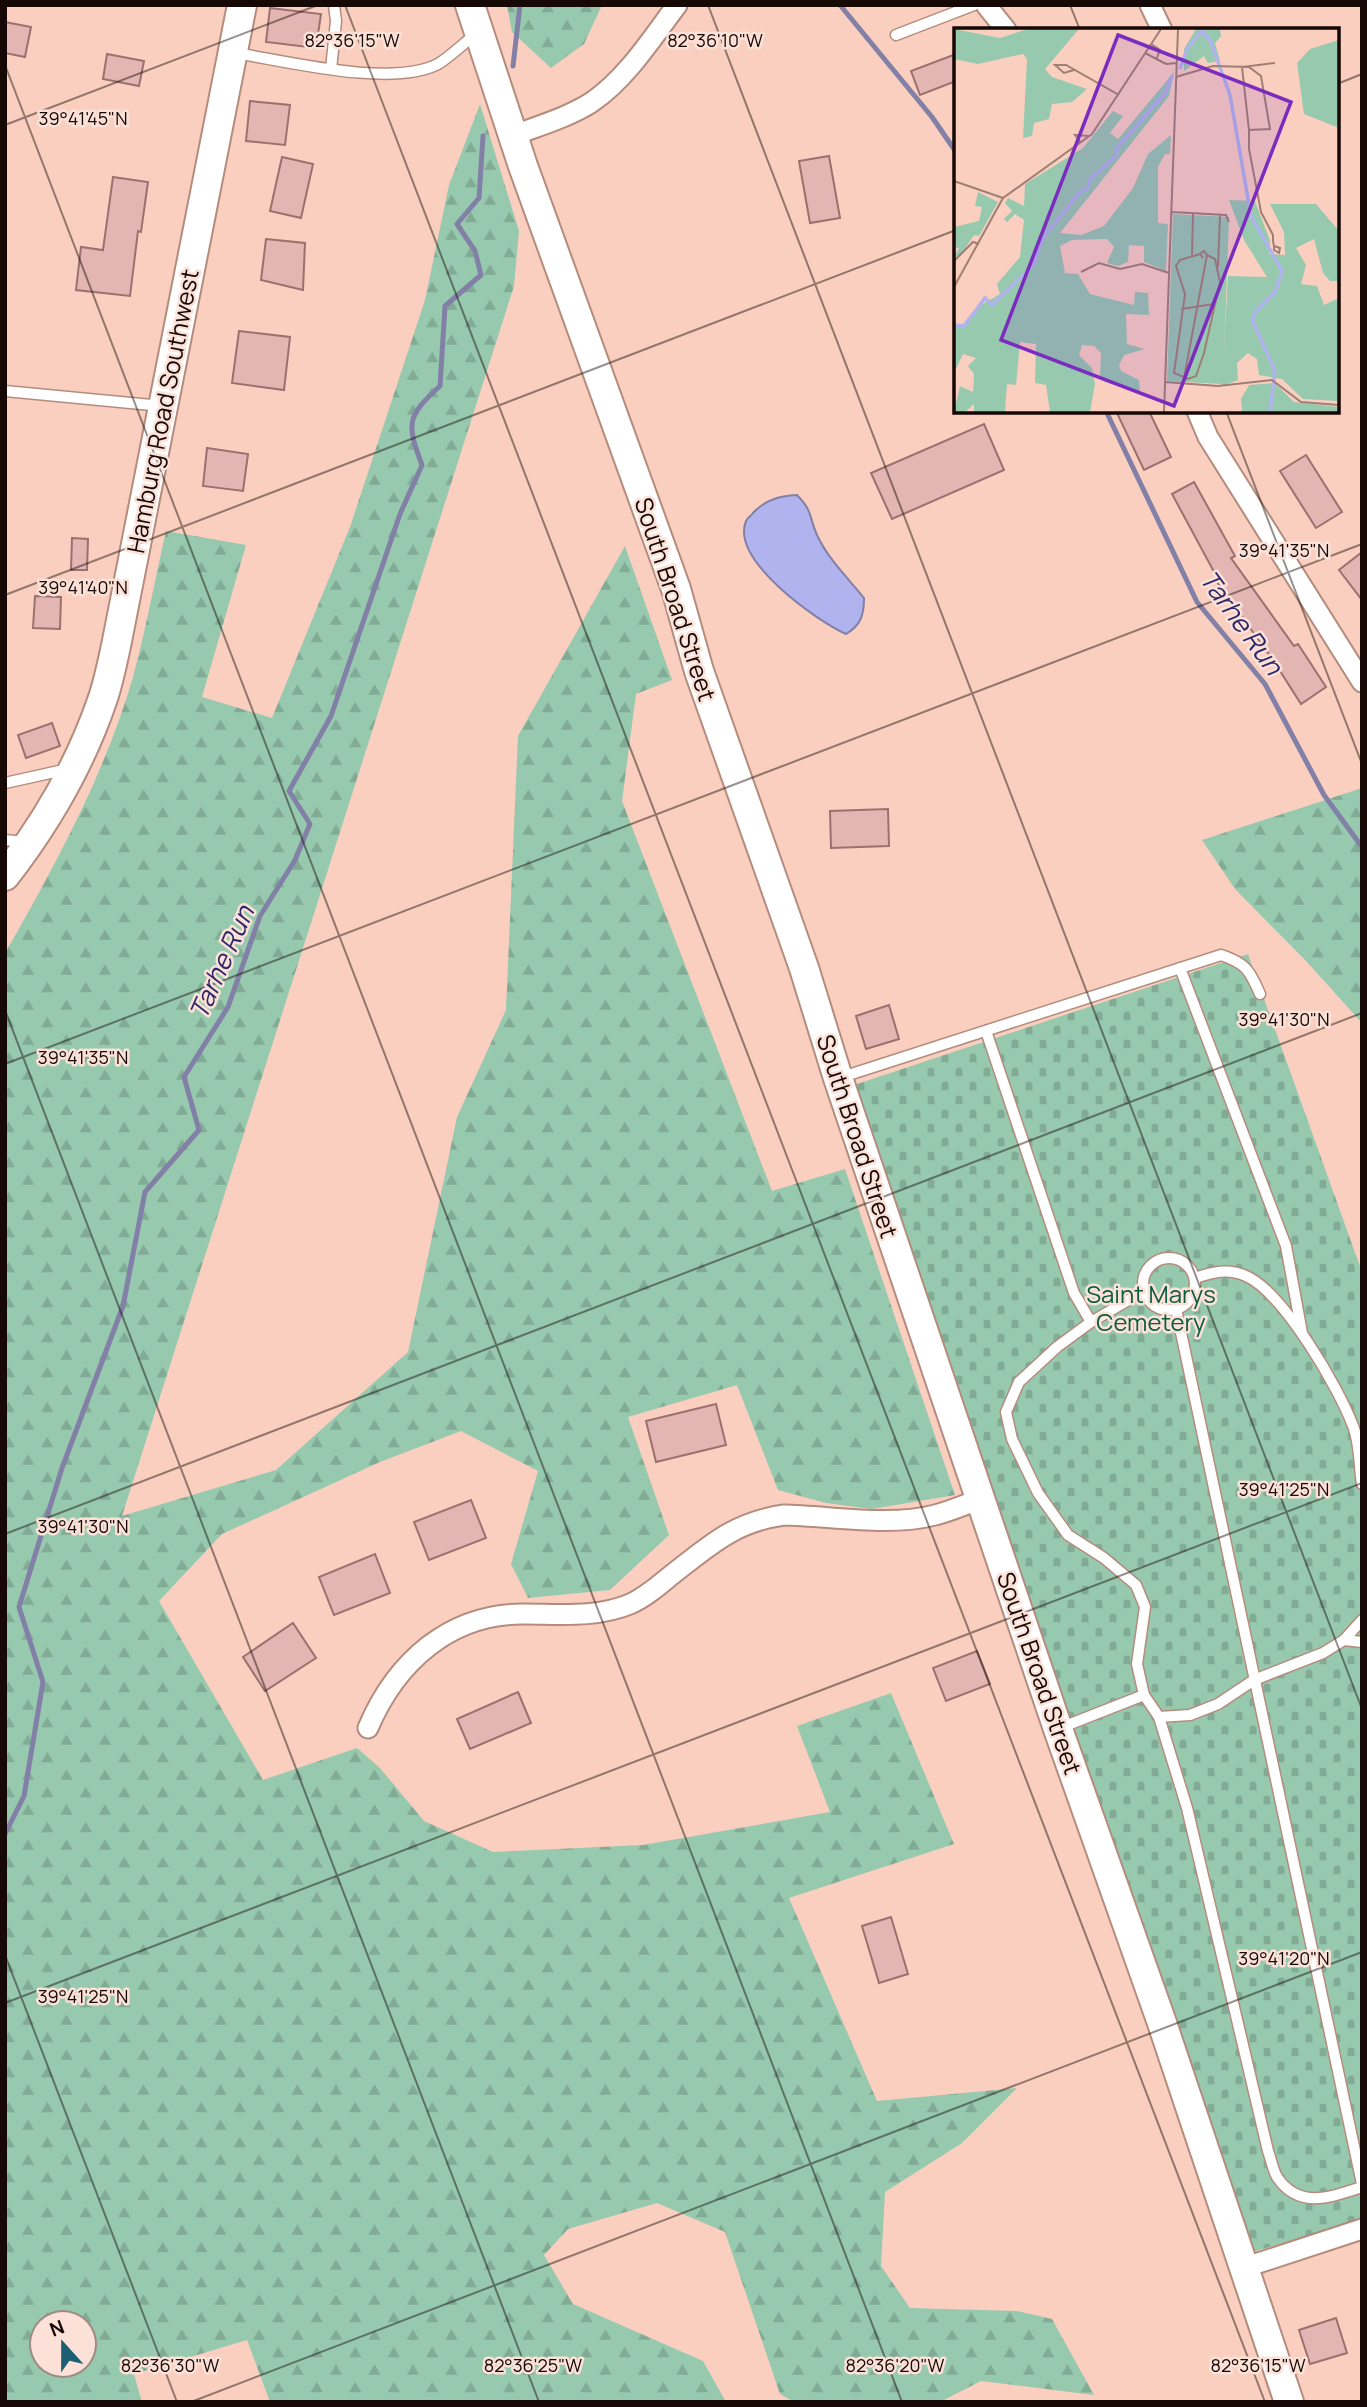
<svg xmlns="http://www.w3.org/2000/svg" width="1367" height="2407" font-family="Manrope,sans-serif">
<defs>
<pattern id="forest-firs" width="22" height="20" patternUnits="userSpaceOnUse" patternTransform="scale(1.75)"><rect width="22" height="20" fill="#97c9af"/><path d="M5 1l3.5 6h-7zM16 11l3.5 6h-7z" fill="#81ab95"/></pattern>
<pattern id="cemetery-stones" width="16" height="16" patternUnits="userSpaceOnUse" patternTransform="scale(1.75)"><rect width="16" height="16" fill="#97c9af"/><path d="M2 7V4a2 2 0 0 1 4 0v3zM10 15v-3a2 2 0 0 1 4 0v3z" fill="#81ab95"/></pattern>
</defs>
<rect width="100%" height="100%" fill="#facfbf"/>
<g fill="url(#forest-firs)" fill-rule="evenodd">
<polygon points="507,5 602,5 584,44 551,68 512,32"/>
<path d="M480,104L519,231L514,286L122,1516L276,1470L408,1352L457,1117L506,1010L518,736L625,546L672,680L636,694L622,801L772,1191L845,1169L955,1495L872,1509L826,1503L778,1490L737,1385L628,1417L669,1535L610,1590L528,1598L511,1564L538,1471L461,1431L380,1462L222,1534L159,1601L263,1780L357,1748L380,1768L424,1821L493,1852L643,1845L830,1812L797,1726L891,1693L954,1844L789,1898L877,2101L1017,2088L962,2143L885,2192L881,2266L910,2308L1017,2311L1052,2319L1094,2395L981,2381L940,2402H794L780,2394L725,2232L657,2203L568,2229L544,2255L573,2304L703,2361L726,2402H270L247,2340L134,2374L142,2402H5V953C55,866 105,774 133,677C146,629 155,579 166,531L246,545L202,697L272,718L350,527L425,300L449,185ZM42,2323H84V2365H42Z"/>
<polygon points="1362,788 1362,1023 1307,962 1235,889 1202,840"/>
</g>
<polygon fill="url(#cemetery-stones)" points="1248,954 1362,1272 1362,2219 1253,2252 1246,2244 854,1085"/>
<path fill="#b0b3ed" stroke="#8280a7" stroke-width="2" d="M797,495C814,513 808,515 817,535C828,559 848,578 864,598C864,615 861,625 846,634C817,621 730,560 746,521C747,518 751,516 753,513C765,500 779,496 797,495Z"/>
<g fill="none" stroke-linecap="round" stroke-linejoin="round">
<g stroke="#8280a7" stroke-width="5">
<polyline points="840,5 932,117 956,152"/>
<polyline points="513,66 520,5"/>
<polyline points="1106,411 1197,602 1265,684 1324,795 1362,847"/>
<path d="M5,1834L24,1796L43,1682L19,1607L62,1468L123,1306L145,1192L199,1130L184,1077L228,1007L260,916L295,860L310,824L289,791L331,716L400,514L422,465C406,423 407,416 440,386L445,306L481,275L475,251L457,224L479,198L483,136"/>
</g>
</g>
<g fill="#e3b5b3" stroke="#9b716f" stroke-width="2">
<polygon points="270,8 321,14 316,48 266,42"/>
<polygon points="5,22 31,27 25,57 5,53"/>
<polygon points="107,54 144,61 139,86 103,79"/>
<polygon points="956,54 956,81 920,95 911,71"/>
<polygon points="250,101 290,105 285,145 246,141"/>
<polygon points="829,156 840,218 810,223 799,161"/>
<polygon points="282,157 313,164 301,218 270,211"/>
<polygon points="113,177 148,182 141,232 138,231 130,296 76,290 81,247 103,250"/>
<polygon points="266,239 305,243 303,290 261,280"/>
<polygon points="239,331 290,337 284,390 232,383"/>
<polygon points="1116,411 1149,411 1171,457 1144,470"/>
<polygon points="984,424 1004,470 892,519 871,473"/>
<polygon points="207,448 248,454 243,491 203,486"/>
<polygon points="1306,455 1342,512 1316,528 1280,471"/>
<polygon points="1194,482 1235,556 1231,558 1294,646 1298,644 1326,687 1301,704 1273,660 1217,582 1219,581 1172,494"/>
<polygon points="72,538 88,539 87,570 71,570"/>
<polygon points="1362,552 1362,600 1339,570"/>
<polygon points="35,596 61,597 60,629 33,628"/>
<polygon points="52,723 60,746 26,758 18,735"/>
<polygon points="888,809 889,846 831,848 830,811"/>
<polygon points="889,1005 899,1039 866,1049 856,1016"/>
<polygon points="716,1404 726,1445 656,1462 646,1421"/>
<polygon points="471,1500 486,1538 429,1560 414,1522"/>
<polygon points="375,1554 390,1593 334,1615 319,1577"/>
<polygon points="293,1623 316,1658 265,1691 243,1657"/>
<polygon points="977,1651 990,1684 946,1701 933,1668"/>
<polygon points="518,1692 531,1723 470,1749 457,1719"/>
<polygon points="891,1917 908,1974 879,1983 862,1926"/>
<polygon points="1336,2318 1347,2353 1310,2364 1299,2330"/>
</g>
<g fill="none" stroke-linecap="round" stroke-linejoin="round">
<g stroke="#b48c7d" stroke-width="13">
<g id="lane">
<polyline points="896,35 974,5"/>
<path d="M235,53C286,61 392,88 438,64C450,57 465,42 476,34"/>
<polyline points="331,69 336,21 334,5"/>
<polyline points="5,391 162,406"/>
<polyline points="5,783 68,769"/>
<polyline points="5,840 26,842"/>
<polyline points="1180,968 1286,1246 1302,1333"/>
<polyline points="986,1031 1074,1293 1091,1322"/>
<path d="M839,1078L1221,955C1246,963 1250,971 1260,994"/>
<circle cx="1169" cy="1284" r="26"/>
<path d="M1195,1278C1212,1272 1228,1268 1246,1276C1283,1292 1339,1388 1353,1426C1360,1443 1359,1466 1362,1484"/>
<path d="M1144,1291L1091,1322L1057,1347L1019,1382L1006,1412L1012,1439L1038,1493L1068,1535L1104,1558L1136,1585L1145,1607L1137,1664L1144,1695L1159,1717L1187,1808L1268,2151C1271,2159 1273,2170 1277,2177C1299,2210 1331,2197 1362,2187"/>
<polyline points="1176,1309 1362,2184"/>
<polyline points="1344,1640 1362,1642"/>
<polyline points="1159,1717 1190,1715 1218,1704 1254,1680 1323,1653 1344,1640 1362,1620"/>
<polyline points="1060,1728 1144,1695"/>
</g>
</g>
<g stroke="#b48c7d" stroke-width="23">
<g id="street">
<polyline points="986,5 1006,30"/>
<polyline points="1150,5 1162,30"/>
<path d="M512,136C538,126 569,117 592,102C627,78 652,38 677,5"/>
<polyline points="1197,411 1208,437 1362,682"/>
<path d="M368,1728C396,1662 450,1613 525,1614C559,1614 597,1618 630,1604C644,1598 657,1587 669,1577C708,1547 733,1522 784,1515C831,1516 890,1527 935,1515C951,1511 966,1504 981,1499"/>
<polyline points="1243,2268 1362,2229"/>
</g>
</g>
<g stroke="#b48c7d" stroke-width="32">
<g id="secondary">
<polyline points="470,5 523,166 676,589 699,671 804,968 838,1078 1058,1729 1161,2020 1289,2402"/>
<path d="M5,876C47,822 81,763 103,698C109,680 113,660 117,641L242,5"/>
</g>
</g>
<use href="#lane" stroke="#fff" stroke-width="10"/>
<use href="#street" stroke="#fff" stroke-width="19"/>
<use href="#secondary" stroke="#fff" stroke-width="28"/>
</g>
<path fill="none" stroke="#160804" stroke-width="2" stroke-opacity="0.45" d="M345,5L1265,2402M708,5L1362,1709M1070,5L1080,30M5,65L902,2402M1337,84L1362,74M5,125L318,5M1226,411L1362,764M5,595L956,230M5,1010L539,2402M5,1064L1362,544M5,1534L1362,1013M5,1955L177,2402M5,2003L1362,1483M191,2402L1362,1952"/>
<g text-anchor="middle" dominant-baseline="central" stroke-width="5" stroke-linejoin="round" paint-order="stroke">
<g font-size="24" fill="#160804" stroke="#fbe1d7">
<text transform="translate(162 411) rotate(-79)">Hamburg Road Southwest</text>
<text transform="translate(676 599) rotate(72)">South Broad Street</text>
<text transform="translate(858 1136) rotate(72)">South Broad Street</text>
<text transform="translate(1040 1673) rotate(71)">South Broad Street</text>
</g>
<g font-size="24" fill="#095d3f" stroke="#fbe1d7">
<text x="1151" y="1293">Saint Marys<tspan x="1151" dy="28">Cemetery</tspan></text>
</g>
<g font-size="26" font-style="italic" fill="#2e286b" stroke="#fbe1d7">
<text transform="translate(1242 622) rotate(54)">Tarhe Run</text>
<text transform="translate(221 962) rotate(-66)">Tarhe Run</text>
</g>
</g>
<g transform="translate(954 28)">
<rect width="385" height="385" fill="#facfbf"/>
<path d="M0,1L46,10L74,1H125L91,41L98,49L133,61L118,74L98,76L95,91L80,95L78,108L69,110L73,31L69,26L24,36L0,31ZM242,1H266L267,8L261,15L266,33L254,35L250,28L230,43V21ZM385,12V100L350,86L343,35L356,21ZM220,44L215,68L106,205L127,207L150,198L179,160L194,126L217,107L216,126H211L204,139V195L214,196L212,243L190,234V218L175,217L174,234L164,238L153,235L160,219L153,211L118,212L106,218L111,245L124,246L136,266L180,277L181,264L194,265L195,287L172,286L173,316L191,321L170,327L165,337L167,343L185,352L186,363L151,354L146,348L147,325L140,318L128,317L125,327L138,340L141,356L136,384H96L92,357L81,355L82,316L66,314L62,357L53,356L51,384H20V376L11,384H0L6,358L19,364L20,346L14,338L22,330L9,326L0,345V297L7,298L27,277L46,266L43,256L66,229L70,192L61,186L53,194L50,191L58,183L51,175L54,170L70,178L71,156L129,120L159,83L169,88L156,105L164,111ZM24,164L44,174L25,208L20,207L6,228L0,229L5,220L0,219V199L25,193L28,179L21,178ZM275,172L301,173L316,213L315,226L331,227L330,204L316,176H362L385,203V253H376L369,245L360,211L342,220L352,237L347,256L363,258L370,277L385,270V373L349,371L328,351L305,347L303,331L294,325L283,335L284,352L268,358L274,248L313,249L290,212ZM321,355L340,374L385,379V384H288L287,371L295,357Z" fill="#97c9af"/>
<path d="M219,186L275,189L269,356L213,353Z" fill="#97c9af"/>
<path fill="none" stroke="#b0b3ed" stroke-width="3.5" d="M247,3L256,12L276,67L297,188L328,243L321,264L301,284L299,294L321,343L316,384M226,41L233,21L249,1M0,297L10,298L31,270L38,277L80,236L88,211L125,165L134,160L135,152L163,127L162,121L211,65L218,48"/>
<path fill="none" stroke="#9f7f74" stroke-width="2" d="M197,16L206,22L202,32M191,25L212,36L223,35M120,42L110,45L101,37H112L165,67M222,49L259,38L295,39L307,48L316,101L295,102V121L307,184L319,207V213L320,218V222L325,225L326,220L320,218M295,102L288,39L321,35M127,115L121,107L135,108M0,153L49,170M218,184L272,187L275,194M246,226L226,232L222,238L231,266L220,345L234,351L242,348L250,325L266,254L261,231L253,227M238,227L239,186M0,233L19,214L25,216M264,239L266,187M127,244L145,235L166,241L188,236L215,245M0,259L49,170L138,106L207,1M227,281L260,276M230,350L253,227L250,223L246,226L249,230M211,354L264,358L318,352L347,374L385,377M210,384L224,1"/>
<path fill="#7b2cbf" fill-opacity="0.15" stroke="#7b2cbf" stroke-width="3.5" d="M164,7L337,74L220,378L47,312Z"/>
<rect width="385" height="385" fill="none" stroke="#160804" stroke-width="3.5"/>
</g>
<g font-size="18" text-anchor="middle" fill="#160804" stroke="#fbe1d7" stroke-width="5" stroke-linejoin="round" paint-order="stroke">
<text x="352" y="47">82°36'15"W</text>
<text x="715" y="47">82°36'10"W</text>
<text x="83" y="125">39°41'45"N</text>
<text x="1284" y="557">39°41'35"N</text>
<text x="83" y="594">39°41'40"N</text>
<text x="1284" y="1026">39°41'30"N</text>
<text x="83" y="1064">39°41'35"N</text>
<text x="1284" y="1496">39°41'25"N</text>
<text x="83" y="1533">39°41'30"N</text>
<text x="1284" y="1965">39°41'20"N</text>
<text x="83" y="2003">39°41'25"N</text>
<text x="170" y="2372">82°36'30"W</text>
<text x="533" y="2372">82°36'25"W</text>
<text x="895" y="2372">82°36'20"W</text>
<text x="1258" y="2372">82°36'15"W</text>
</g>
<rect width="1367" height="2407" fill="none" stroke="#160804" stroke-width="14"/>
<g transform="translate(63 2344) rotate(339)"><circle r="33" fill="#fbe1d7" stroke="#9f8a83" stroke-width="2"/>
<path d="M0-5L12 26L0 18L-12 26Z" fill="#1c5e72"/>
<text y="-10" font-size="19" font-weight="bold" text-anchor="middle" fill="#160804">N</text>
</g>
</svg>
